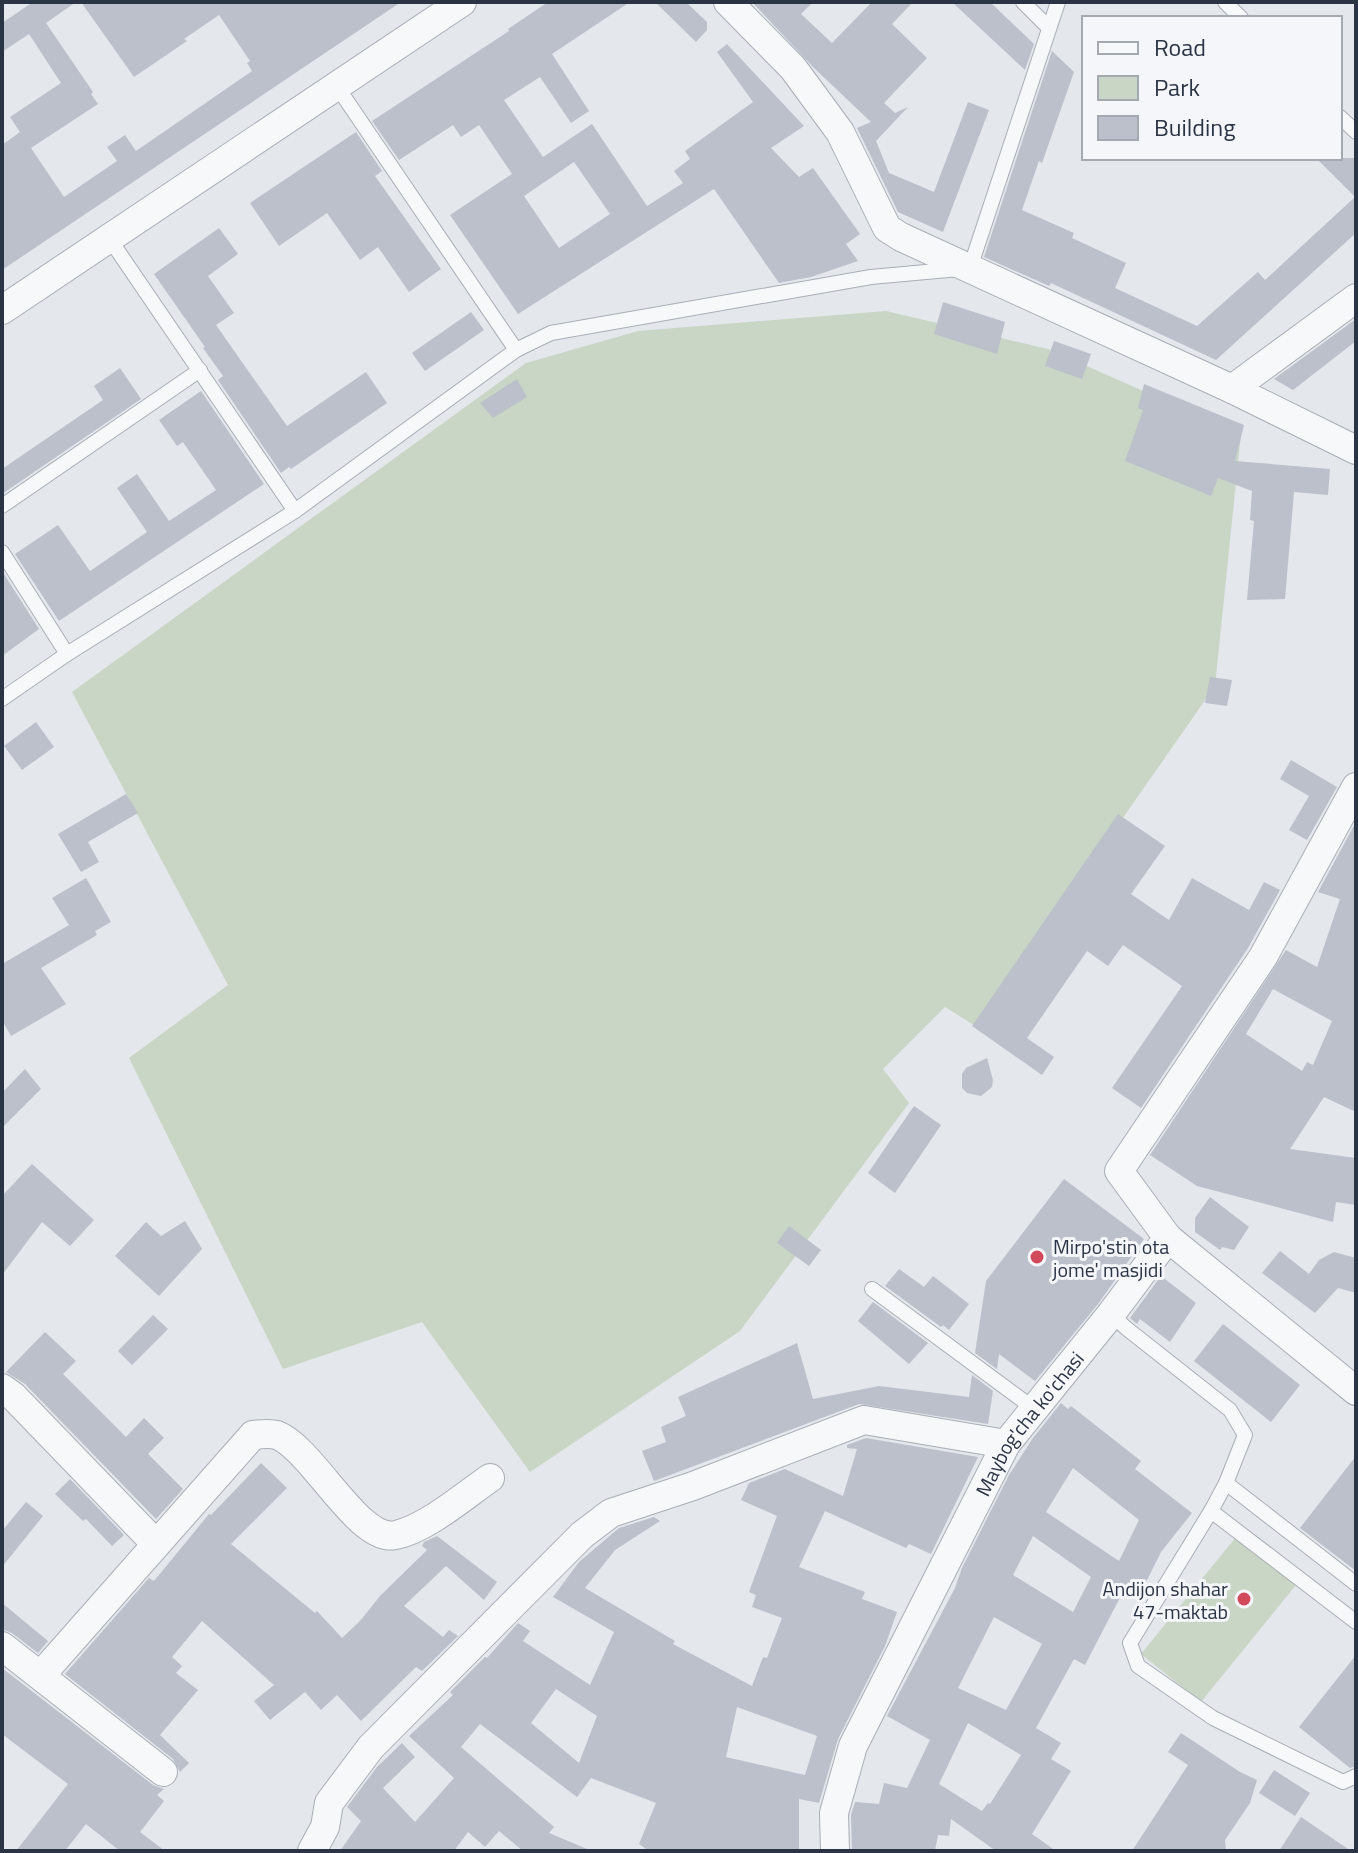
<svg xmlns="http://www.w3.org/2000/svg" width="1358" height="1853" font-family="'Titillium Web',sans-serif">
<rect width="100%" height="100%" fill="#e4e7ec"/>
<g fill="#c9d6c5">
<polygon points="886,311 1048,349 1241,434 1215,686 977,1027 945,1007 883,1069 909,1103 740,1331 530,1472 422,1322 283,1369 129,1058 228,985 72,692 526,363 638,331"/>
<polygon points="1236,1537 1296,1585 1201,1702 1141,1654"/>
</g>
<g fill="#bbc0ca" fill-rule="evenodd">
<polygon points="33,2 76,2 46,23 93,92 91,94 98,104 31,148 64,197 117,161 107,147 125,135 136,151 252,71 247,63 250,61 219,15 184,39 187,41 134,77 81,2 401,2 2,270 2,145 20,132 10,117 61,83 29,34 2,52 2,23"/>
<path d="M548,2H630L552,54L589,111L571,123L540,77L504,100L543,157L592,124L647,206L683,183L674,171L690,159L685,151L753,102L717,52L727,44L804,126L771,148L799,177L813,168L860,234L846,244L858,261L811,277L779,283L714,189L518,314L450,215L512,174L479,125L461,137L453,125L399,160L372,121L509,31L508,29ZM574,162L610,214L559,248L524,196Z"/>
<polygon points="655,2 686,2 707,22 707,30 696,42"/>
<polygon points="752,2 813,2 801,14 832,43 872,2 913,2 892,24 927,58 884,103 895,113 908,107 876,141 889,173 934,192 968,102 989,110 943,232 898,212 857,128 871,122 814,68"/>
<polygon points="952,2 990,2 1034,44 1025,70"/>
<polygon points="1052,51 1074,72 1042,163 1039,161 1022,210 1074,233 1072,238 1126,263 1115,288 1197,326 1258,272 1265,280 1355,197 1316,158 1356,158 1356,233 1216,360 1051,283 1049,286 984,257"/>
<polygon points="356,132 382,171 375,176 441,269 409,292 378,247 360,260 327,213 279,246 250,203"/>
<polygon points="219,228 238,254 208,276 234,313 216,325 287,426 366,372 387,403 291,469 289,467 281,473 218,380 223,376 203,348 205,347 154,274"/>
<polygon points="943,302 1005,322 997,354 934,334"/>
<polygon points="471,312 484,330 425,371 412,353"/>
<polygon points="1356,319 1356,341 1293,390 1274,379"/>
<polygon points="1054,341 1091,354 1082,379 1045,366"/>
<polygon points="120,368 141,399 2,494 2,469 103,400 94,386"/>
<polygon points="517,379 527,397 493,418 480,403"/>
<polygon points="1144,384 1244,425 1235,461 1330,469 1328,495 1294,492 1285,599 1247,600 1254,521 1250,520 1252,491 1218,478 1211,496 1125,461 1143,410 1138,408"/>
<polygon points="201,391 264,484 59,621 15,554 58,525 90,571 147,532 117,488 137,474 169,521 216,490 183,442 177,446 159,420"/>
<polygon points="2,571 39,629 2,656"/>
<polygon points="1210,677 1232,680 1227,706 1205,703"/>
<polygon points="36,722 54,747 22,770 4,746"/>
<polygon points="1291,760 1337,787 1307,840 1289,830 1309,796 1280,779"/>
<polygon points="126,794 138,813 88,842 99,862 81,872 58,834"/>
<polygon points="1118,814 1165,846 1131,894 1169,920 1192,878 1249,910 1264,882 1280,890 1248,948 1141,1108 1112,1088 1182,986 1123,945 1108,966 1087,951 1027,1038 1054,1057 1042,1075 972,1026"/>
<path d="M1356,822V1112L1324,1097L1290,1149L1356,1158V1205L1336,1202L1333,1222L1197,1186L1150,1155L1286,950L1317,967L1340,899L1318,892ZM1273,989L1332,1021L1313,1065L1307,1062L1302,1071L1246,1034Z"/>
<polygon points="86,878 111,922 95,931 97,935 41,968 66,1004 11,1036 2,1020 2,964 69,925 52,898"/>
<polygon points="987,1058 993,1080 992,1087 981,1096 967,1093 962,1088 962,1074 966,1068"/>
<polygon points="25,1069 41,1089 2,1128 2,1093"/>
<polygon points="914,1106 941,1125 895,1193 868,1173"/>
<polygon points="32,1164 94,1220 70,1246 42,1222 2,1275 2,1196"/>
<polygon points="1064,1179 1144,1239 1098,1304 1035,1381 999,1354 997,1369 975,1353 986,1281"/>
<polygon points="1210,1197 1249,1227 1234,1250 1222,1247 1220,1250 1195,1232 1195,1218"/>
<polygon points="185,1221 202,1249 159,1296 115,1256 146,1222 161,1236"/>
<polygon points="789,1226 821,1250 809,1266 777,1243"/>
<polygon points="1280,1251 1309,1274 1319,1260 1334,1252 1356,1258 1356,1293 1338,1288 1315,1313 1262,1273"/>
<polygon points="899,1269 924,1287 933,1276 969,1304 949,1330 943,1325 941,1327 885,1286"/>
<polygon points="1161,1276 1196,1303 1170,1342 1140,1319 1137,1324 1130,1318"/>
<polygon points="873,1302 928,1343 909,1364 858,1321"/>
<polygon points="153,1315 168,1329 132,1365 118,1351"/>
<polygon points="1223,1324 1300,1385 1271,1422 1194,1361"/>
<polygon points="45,1332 76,1361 63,1374 126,1437 144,1418 164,1438 148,1454 183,1489 156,1519 25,1384 6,1372"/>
<polygon points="797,1343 813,1399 879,1386 969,1397 972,1375 993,1391 988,1424 859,1404 654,1481 642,1451 666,1442 661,1427 686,1416 678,1397"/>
<path d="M1061,1403L1068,1409L1071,1406L1141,1461L1135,1469L1192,1513L1161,1552L1142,1590L1128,1582L1085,1665L1074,1659L1036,1728L1061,1743L1051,1759L1071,1771L1032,1834L1056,1851H996L951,1819L949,1836L938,1835L935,1851H852L851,1815L855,1802L879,1804L884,1783L907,1788L930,1740L887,1716L955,1588L962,1568L1009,1475L1033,1438ZM1073,1468L1139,1520L1119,1561L1046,1512ZM1033,1536L1091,1577L1073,1612L1013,1575ZM994,1617L1042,1644L1006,1710L958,1688ZM968,1723L1021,1755L990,1804L988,1803L982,1811L939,1784Z"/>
<path d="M866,1438L978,1457L931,1554L909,1544L906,1548L825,1511L799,1567L865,1592L862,1599L897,1612L885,1646L838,1739L819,1803L799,1799V1851H649L639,1844L656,1803L591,1778L577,1797L480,1724L461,1747L554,1827L549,1833L592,1851H523L499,1831L485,1847L468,1832L454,1851H340L361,1821L347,1807L377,1767L402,1743L415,1757L383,1788L415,1822L454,1778L409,1736L453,1695L450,1692L485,1657L487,1658L518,1623L530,1631L523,1641L590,1685L614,1632L553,1597L579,1562L619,1528L654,1517L660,1521L615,1550L585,1588L675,1641L673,1644L752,1686L763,1657L767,1658L782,1618L752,1607L756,1595L749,1592L777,1516L741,1500L749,1483L785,1469L843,1496L857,1449L847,1448V1445ZM556,1689L597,1716L579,1763L531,1723ZM737,1707L817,1736L805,1775L726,1757Z"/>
<polygon points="1356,1456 1356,1571 1300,1528"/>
<polygon points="261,1463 287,1488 231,1544 315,1613 317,1611 342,1638 360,1621 380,1596 427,1550 422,1546 424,1542 437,1536 497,1582 484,1600 446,1566 404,1606 443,1637 449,1630 458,1636 422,1671 416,1667 361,1721 337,1695 321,1710 305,1692 270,1720 254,1701 274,1685 202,1621 172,1657 182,1666 176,1673 198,1690 160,1735 189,1763 180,1772 173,1759 65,1674 149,1578 154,1581 209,1514 211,1515"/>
<polygon points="70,1479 124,1535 112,1546 86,1519 83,1521 55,1494"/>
<polygon points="26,1502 43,1516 2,1567 2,1531"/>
<polygon points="2,1603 48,1641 38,1653 12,1633 2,1629"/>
<polygon points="1356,1655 1356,1766 1350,1768 1299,1727"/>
<polygon points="2,1668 153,1785 164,1789 157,1795 164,1801 140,1832 165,1851 120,1851 86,1824 65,1851 16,1851 68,1784 2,1734"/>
<polygon points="1181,1733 1240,1772 1257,1780 1250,1803 1225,1840 1226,1851 1132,1851 1188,1765 1168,1752"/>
<polygon points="1274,1770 1310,1793 1295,1816 1259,1793"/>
<polygon points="1301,1817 1351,1851 1279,1851"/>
</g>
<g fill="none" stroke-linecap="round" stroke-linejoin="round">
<g stroke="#a9aeb7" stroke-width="16">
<g id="service">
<polyline points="1023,2 1049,28"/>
<polyline points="1225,2 1241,18"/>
<polyline points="336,85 516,350"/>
<polyline points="1340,117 1356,132"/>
<polyline points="109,238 295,511"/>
<polyline points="2,506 200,370"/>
<polyline points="2,552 67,654"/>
<polyline points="2,699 67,654 295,511 516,350 551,333 871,277 970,268 1058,2"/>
<polyline points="872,1289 1033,1408"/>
<polyline points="1111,1314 1126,1328 1230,1410 1245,1435 1226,1483 1211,1511 1130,1643 1138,1666 1213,1718 1343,1782 1356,1776"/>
<polyline points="1226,1483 1356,1584"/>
<polyline points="1211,1511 1356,1622"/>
</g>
</g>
<g stroke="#a9aeb7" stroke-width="30">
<g id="minor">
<polyline points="728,2 793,68 840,132 887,228 901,237 1232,389 1356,450"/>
<polyline points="2,310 462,2"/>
<polyline points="1232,389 1356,298"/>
<polyline points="1168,1238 1119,1171 1263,957 1356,787"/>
<polyline points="2,1388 13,1396 156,1544"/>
<polyline points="2,1646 163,1772"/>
<path d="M41,1675L253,1435C261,1434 270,1433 277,1435C313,1449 359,1544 396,1535C427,1528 464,1496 490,1478"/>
<polyline points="312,1851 325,1827 329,1803 371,1747 582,1535 611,1513 693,1486 864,1420 1006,1444"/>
<path id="s1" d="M835,1851L834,1813L853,1746L1006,1444L1111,1314L1168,1238L1356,1391"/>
</g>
</g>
<use href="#service" stroke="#f7f8fa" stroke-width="14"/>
<use href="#minor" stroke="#f7f8fa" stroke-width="28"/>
</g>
<g fill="#d1495b" stroke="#f4f6f9" stroke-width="3">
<circle cx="1037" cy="1257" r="8"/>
<circle cx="1244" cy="1599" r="8"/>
</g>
<g text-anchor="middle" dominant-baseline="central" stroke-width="6" stroke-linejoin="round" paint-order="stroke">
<g font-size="20" fill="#2b3445" stroke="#f4f6f9" text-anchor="start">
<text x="1053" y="1246">Mirpo'stin ota<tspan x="1053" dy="23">jome' masjidi</tspan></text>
<text x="1228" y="1588" text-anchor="end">Andijon shahar<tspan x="1228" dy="23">47-maktab</tspan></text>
</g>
<g font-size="20" fill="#2b3445" stroke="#f4f6f9">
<text stroke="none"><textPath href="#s1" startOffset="476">Maybog'cha ko'chasi</textPath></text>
</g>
</g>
<rect width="1358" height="1853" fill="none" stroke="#2b3445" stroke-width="8"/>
<rect x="1082" y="16" width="260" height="144" fill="#f4f6f9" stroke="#a4a8b1" stroke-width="2"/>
<rect x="1098" y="42" width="40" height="12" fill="#f7f8fa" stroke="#a4a8b1" stroke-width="2"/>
<text x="1154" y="56" font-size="24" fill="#2b3445">Road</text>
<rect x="1098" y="76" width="40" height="24" fill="#c9d6c5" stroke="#a4a8b1" stroke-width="2"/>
<text x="1154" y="96" font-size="24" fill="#2b3445">Park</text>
<rect x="1098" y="116" width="40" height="24" fill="#bbc0ca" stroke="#a4a8b1" stroke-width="2"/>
<text x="1154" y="136" font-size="24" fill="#2b3445">Building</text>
</svg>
